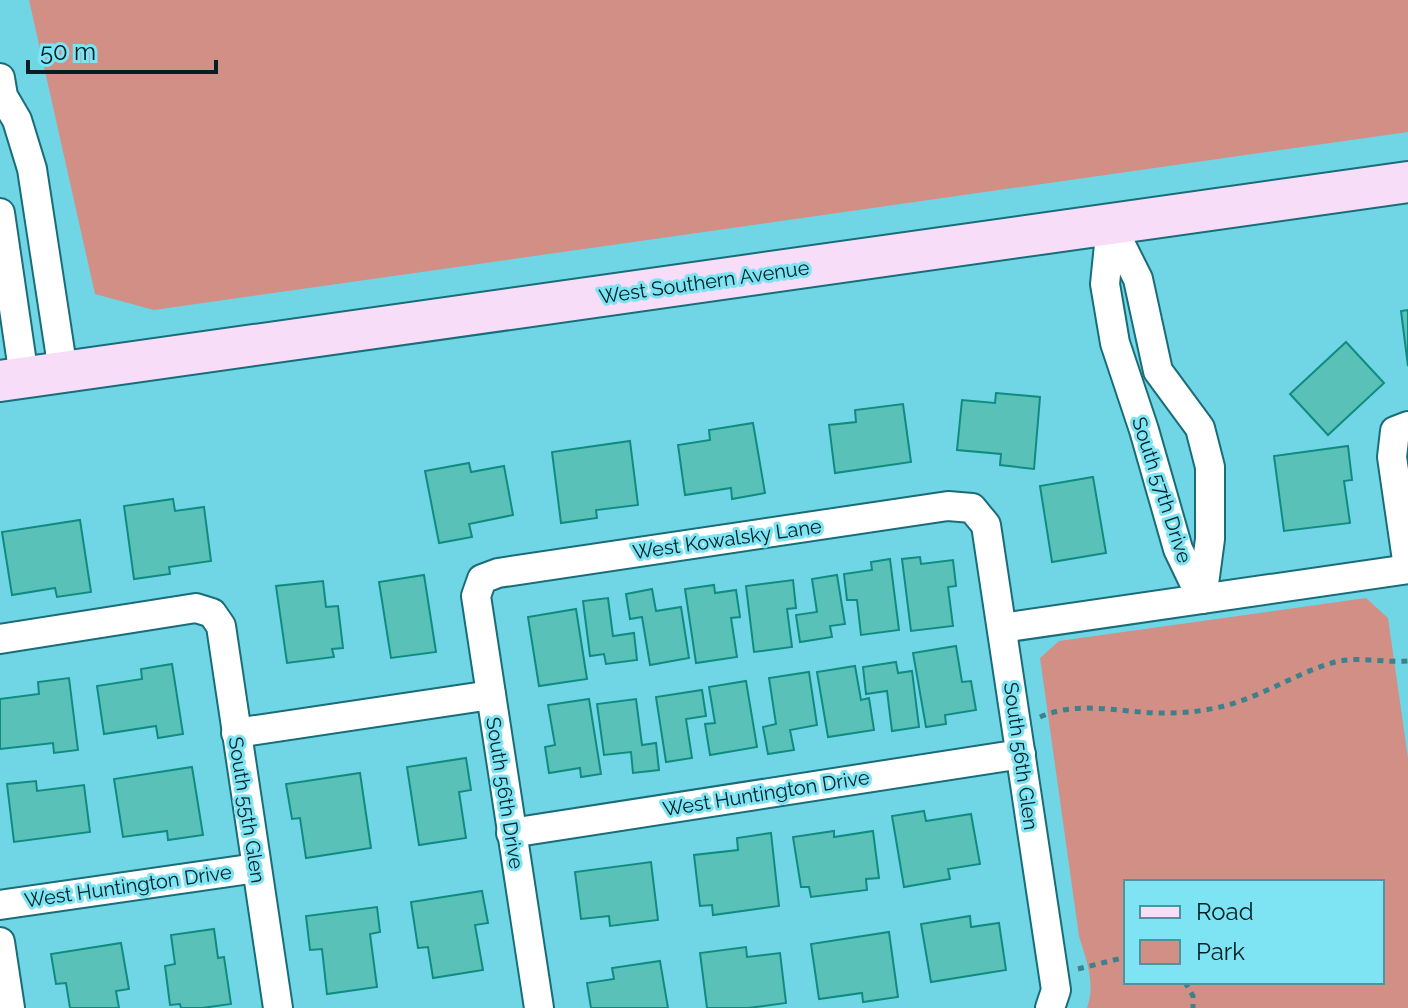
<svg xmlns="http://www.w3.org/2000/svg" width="1408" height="1008" font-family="Raleway,sans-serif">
<rect width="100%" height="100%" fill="#70d6e5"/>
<g fill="#d28f86" fill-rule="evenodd">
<polygon points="29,0 1408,0 1408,132 154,310 95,294"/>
<path d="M1366,598L1388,618L1408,758V1008H1087C1096,983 1086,960 1079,936L1040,658L1059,641ZM1382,882V982H1126V882Z"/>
</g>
<g fill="#5ac1b8" stroke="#108b82" stroke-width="2">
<polygon points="1408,310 1408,366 1401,311"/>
<polygon points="1346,342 1384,383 1328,435 1290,394"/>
<polygon points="996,393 1040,397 1034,469 1000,465 1001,454 957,450 962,400 995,403"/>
<polygon points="903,404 911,462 835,473 829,425 856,422 855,410"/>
<polygon points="753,423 765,493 732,499 731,488 685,495 678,445 710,440 709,430"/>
<polygon points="630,441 638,505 596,510 597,518 561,523 552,452"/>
<polygon points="1348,446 1352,480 1344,481 1350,523 1284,531 1274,456"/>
<polygon points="469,463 471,472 504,466 513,515 469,524 472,537 439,543 425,471"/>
<polygon points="1093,477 1106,553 1052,562 1040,486"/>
<polygon points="173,499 175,511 204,507 211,561 169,567 170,574 134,579 124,506"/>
<polygon points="80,520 91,592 57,597 55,588 12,595 2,532"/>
<polygon points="920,557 921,564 953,560 956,586 948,587 953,626 911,631 902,559"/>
<polygon points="890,559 899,630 861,635 857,600 847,600 844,574 872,570 871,562"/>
<polygon points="424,575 436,652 391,658 379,582"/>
<polygon points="837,575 845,624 830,626 832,637 800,642 796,615 817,612 812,579"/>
<polygon points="793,580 796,608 787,609 792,647 754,652 746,586"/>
<polygon points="323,581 326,607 338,606 343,648 332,649 334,657 287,663 276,586"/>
<polygon points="714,585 715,593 736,590 740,617 731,618 737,657 696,663 685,589"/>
<polygon points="652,589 656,611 681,607 689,658 650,665 642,617 630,619 626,594"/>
<polygon points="608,598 613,636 634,633 637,660 606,664 604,654 590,656 583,601"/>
<polygon points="576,609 587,679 539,686 528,617"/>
<polygon points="956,646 962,682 971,681 976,710 945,715 946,724 926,727 913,653"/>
<polygon points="896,662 898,673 912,671 919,727 892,731 887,691 866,694 863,667"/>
<polygon points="172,664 183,734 158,738 156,726 104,734 97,686 142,679 141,669"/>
<polygon points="855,666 861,700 869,698 874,730 828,737 817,672"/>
<polygon points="809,672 817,725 790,730 794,750 768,754 763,727 776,724 769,678"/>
<polygon points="69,678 78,750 54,753 53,743 0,749 0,699 39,694 38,682"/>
<polygon points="746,681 757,747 710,755 705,724 715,723 709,687"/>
<polygon points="702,690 706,716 686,719 692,758 666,762 656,697"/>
<polygon points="589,699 601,774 581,777 580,768 549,773 545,747 555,745 548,705"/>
<polygon points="636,699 642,745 656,743 659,770 633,773 631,752 604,755 597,704"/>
<polygon points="466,758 471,790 459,792 466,838 419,845 407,767"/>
<polygon points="192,767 203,835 168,840 167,831 123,837 114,779"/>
<polygon points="360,773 371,848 306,858 300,818 292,819 286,784"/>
<polygon points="36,781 37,791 84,785 90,832 14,842 7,784"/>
<polygon points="924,811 926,821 971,814 980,864 948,869 950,879 904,887 892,816"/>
<polygon points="834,831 834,837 873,831 879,878 866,879 867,890 811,897 809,887 801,887 793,837"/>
<polygon points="771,833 779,906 713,915 712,905 700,906 694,855 738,850 737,838"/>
<polygon points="651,862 658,920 610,926 609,916 581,919 575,872"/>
<polygon points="482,891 488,923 475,925 483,970 433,978 428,947 418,948 411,902"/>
<polygon points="377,907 380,932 370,934 377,987 327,994 322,949 310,950 306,916"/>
<polygon points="970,916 971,927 999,923 1006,970 931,982 921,924"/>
<polygon points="214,929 218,958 224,957 231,1004 202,1008 181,1008 180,1004 170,1005 165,966 175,964 171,935"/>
<polygon points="889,932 898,997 863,1002 862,993 819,999 811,944"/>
<polygon points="121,943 129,989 116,991 119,1008 70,1008 66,983 56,984 51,954"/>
<polygon points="746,947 747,957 780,953 786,1003 748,1008 707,1008 700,953"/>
<polygon points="660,961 668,1008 591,1008 587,983 614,979 612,968"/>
</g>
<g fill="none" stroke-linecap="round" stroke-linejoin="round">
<g stroke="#186d78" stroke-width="32">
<g id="street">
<polyline points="0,78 3,96 17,120 32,169 63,371"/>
<polyline points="0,213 24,377"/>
<polyline points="1111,225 1138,279 1158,371 1200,428 1210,467 1210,539 1202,599"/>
<polyline points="1111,225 1105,284 1115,343 1144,430 1178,549 1202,599"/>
<polyline points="1408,426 1395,431 1392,457 1408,567"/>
<polyline points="1002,628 1408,569"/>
<polyline points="0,639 196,608 212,613 221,626 278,1008"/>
<polyline points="236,733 491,695"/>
<polyline points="511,833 1021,754"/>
<polyline points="0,905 256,868"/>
<polyline points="0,942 10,1008"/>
<polyline points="539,1008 476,596 482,579 498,573 948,506 972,508 986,525 1056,990 1050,1008"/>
</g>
</g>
<g stroke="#186d78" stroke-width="44">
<polyline id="secondary" points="0,381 1408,182"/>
</g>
<g stroke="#3c818b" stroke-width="5" stroke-dasharray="6 6" stroke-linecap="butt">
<path d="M1040,717C1081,699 1124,714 1167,713C1195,713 1225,708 1251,697C1279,686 1306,670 1335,662C1359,656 1384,663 1408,661"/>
<polyline points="1078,969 1126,957"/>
<polyline points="1185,982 1193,996 1193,1008"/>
</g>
<use href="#street" stroke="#fff" stroke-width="28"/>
<use href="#secondary" stroke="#f8ddf8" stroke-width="40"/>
</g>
<g text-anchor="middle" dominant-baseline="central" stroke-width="6" stroke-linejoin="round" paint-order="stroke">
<g font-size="20" fill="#002024" stroke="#7ee3f2">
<text transform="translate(704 282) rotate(-8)">West Southern Avenue</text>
<text transform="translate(1162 490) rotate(72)">South 57th Drive</text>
<text transform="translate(727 539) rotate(-8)">West Kowalsky Lane</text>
<text transform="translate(1021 756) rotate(82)">South 56th Glen</text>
<text transform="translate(505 793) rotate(81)">South 56th Drive</text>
<text transform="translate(766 793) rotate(-9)">West Huntington Drive</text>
<text transform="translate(247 810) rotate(81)">South 55th Glen</text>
<text transform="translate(128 886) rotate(-8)">West Huntington Drive</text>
</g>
</g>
<rect x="1124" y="880" width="260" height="104" fill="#7ee3f2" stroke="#4c95a0" stroke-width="2"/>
<rect x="1140" y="906" width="40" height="12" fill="#f8ddf8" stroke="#4c95a0" stroke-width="2"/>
<text x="1196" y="920" font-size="24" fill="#002024">Road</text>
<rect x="1140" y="940" width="40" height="24" fill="#d28f86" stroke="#4c95a0" stroke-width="2"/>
<text x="1196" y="960" font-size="24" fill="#002024">Park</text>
<path d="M28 60v12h188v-12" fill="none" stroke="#002024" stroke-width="4"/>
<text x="40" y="60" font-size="24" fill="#002024" stroke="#7ee3f2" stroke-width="6" paint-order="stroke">50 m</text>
</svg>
